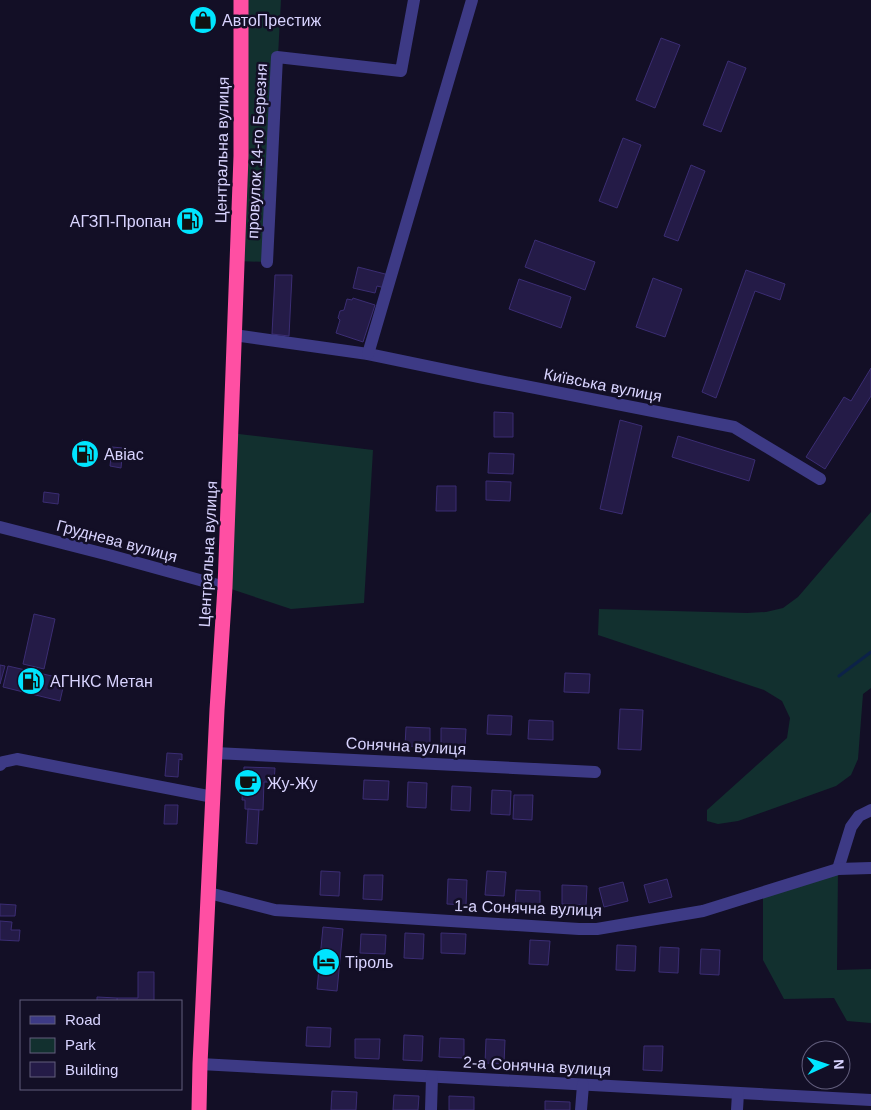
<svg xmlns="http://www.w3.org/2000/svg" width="871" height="1110" font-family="Arial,sans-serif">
<rect width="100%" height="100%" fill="#130f26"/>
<g fill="#12302f">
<polygon points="241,0 281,0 267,262 237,261"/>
<polygon points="230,433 373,450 364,603 291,609 225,587"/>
<polygon points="871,512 871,688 863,694 858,759 851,775 836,786 738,821 718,824 707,821 707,810 787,738 790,718 782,701 764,690 598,635 599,609 747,613 766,612 783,608 798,597"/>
<polygon points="838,869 837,970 871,969 871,1023 847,1021 834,998 784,999 763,960 763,893"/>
</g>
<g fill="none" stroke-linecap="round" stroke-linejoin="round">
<polyline stroke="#0c2248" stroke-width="3" points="839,676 871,652"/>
</g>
<g fill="#241b47" stroke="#3b2d73">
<polygon points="198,11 208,11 207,28 197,28"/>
<polygon points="661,38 680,45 655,108 636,100"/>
<polygon points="728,61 746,68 721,132 703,125"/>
<polygon points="623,138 641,145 617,208 599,201"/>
<polygon points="691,165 705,171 678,241 664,236"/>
<polygon points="535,240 595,262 585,290 525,267"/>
<polygon points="358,267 389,275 385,288 377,286 375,293 353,288"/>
<polygon points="746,270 785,284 780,300 755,291 716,398 702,392"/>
<polygon points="275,275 292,275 289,336 272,334"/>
<polygon points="653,278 682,289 665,337 636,327"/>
<polygon points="519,279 571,297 561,328 509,309"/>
<polygon points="353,298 375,305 363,342 336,333 340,320 338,318 340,311 344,310 347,299 352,300"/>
<polygon points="871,368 871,396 825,469 806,457 844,397 851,401"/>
<polygon points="494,412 513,413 513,437 494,437"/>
<polygon points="620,420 642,426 622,514 600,509"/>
<polygon points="678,436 755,460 749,481 672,457"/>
<polygon points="82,440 94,444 88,467 76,464"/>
<polygon points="112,447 123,448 121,468 110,466"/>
<polygon points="489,453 514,454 513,474 488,473"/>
<polygon points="486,481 511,482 510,501 486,500"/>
<polygon points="437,486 456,486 456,511 436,511"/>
<polygon points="44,492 59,494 58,504 43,502"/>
<polygon points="34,614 55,619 44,669 23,664"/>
<polygon points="0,665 5,666 0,684"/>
<polygon points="8,666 65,679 60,701 3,687"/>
<polygon points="565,673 590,674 589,693 564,692"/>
<polygon points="620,709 643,710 641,750 618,749"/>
<polygon points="488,715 512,716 511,735 487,734"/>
<polygon points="529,720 553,721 553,740 528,739"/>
<polygon points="406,727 430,728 430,747 405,746"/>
<polygon points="441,728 466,729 465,748 441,748"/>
<polygon points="167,753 182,754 182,760 179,759 178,777 165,776"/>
<polygon points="244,767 275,768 274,782 264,782 263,810 245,809 245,800 242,800"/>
<polygon points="364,780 389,781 388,800 363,799"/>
<polygon points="408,782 427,783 426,808 407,807"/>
<polygon points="452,786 471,787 470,811 451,810"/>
<polygon points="492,790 511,791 510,815 491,814"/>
<polygon points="514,795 533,795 532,820 513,819"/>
<polygon points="165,805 178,805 177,824 164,824"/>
<polygon points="248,809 259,810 257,844 246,843"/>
<polygon points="321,871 340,872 339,896 320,895"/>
<polygon points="487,871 506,872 504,896 485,895"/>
<polygon points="364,875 383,875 382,900 363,899"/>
<polygon points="448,879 467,880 466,905 447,904"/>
<polygon points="667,879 672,897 649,903 644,885"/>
<polygon points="623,882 628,901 604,907 599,888"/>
<polygon points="562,885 587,886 586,905 562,904"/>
<polygon points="516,890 540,891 540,910 515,909"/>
<polygon points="0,904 16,905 15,916 0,916"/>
<polygon points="0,921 12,922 11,930 20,930 19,941 0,940"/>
<polygon points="323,927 343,929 337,991 317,989"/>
<polygon points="405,933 424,934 423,959 404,958"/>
<polygon points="441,933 466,934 465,954 441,953"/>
<polygon points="361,934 386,935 385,954 360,953"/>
<polygon points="530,940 550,941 548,965 529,964"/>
<polygon points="617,945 636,946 635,971 616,970"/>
<polygon points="660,947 679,948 678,973 659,972"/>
<polygon points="701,949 720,950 719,975 700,974"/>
<polygon points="138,972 154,972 154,1001 117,1001 117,998 138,998"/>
<polygon points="97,997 117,998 117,1001 97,1001"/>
<polygon points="307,1027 331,1028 330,1047 306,1046"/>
<polygon points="404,1035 423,1036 422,1061 403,1060"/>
<polygon points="440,1038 464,1039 464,1058 439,1057"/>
<polygon points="355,1039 380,1039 379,1059 355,1058"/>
<polygon points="486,1039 505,1040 504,1064 485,1063"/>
<polygon points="644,1046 663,1046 662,1071 643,1070"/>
<polygon points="332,1091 357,1092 356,1110 331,1110"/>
<polygon points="394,1095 419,1096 418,1110 393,1110"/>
<polygon points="449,1096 474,1097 474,1110 449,1110"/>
<polygon points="545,1101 570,1102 570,1110 545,1110"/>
</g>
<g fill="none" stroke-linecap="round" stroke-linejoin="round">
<g stroke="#3d3a85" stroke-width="12">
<polyline points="267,262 277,57 401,71 414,0"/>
<polyline points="234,335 368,354 479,377 734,427 820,479"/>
<polyline points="368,354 472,0"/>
<polyline points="0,527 109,555 225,587"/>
<polyline points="215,753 595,772"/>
<polyline points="0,765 3,762 17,759 213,797"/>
<polyline points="838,869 851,827 859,816 871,810"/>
<polyline points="209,893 275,910 579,929 597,929 703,911 838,869 871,868"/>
<polyline points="200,1064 871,1100"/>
<polyline points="431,1110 432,1077"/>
<polyline points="581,1110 583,1085"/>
<polyline points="737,1110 738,1093"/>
</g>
<polyline stroke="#ff4fa3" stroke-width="15" points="199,1110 200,1064 217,710 225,587 241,156 241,0"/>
</g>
<defs>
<g id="shop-disc" transform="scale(1.4375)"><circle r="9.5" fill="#00e5ff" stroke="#130f26"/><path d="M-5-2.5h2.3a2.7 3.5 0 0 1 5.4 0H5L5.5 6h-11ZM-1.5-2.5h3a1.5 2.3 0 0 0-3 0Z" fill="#111"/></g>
<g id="fuel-disc" transform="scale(1.4375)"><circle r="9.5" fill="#00e5ff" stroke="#130f26"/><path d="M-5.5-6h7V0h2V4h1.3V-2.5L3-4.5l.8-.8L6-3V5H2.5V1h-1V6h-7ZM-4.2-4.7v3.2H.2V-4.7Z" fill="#111"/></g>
<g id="cafe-disc" transform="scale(1.4375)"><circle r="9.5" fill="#00e5ff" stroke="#130f26"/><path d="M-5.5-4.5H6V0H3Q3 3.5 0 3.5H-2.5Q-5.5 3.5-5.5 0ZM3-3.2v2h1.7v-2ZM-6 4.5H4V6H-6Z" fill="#111"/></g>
<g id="hotel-disc" transform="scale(1.4375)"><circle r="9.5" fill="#00e5ff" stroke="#130f26"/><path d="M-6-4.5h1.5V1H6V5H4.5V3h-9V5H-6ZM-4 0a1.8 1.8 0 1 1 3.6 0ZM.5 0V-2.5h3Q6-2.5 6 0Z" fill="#111"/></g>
</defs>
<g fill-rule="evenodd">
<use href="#shop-disc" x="203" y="20"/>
<use href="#fuel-disc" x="190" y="221"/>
<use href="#fuel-disc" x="85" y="454"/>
<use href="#fuel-disc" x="31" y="681"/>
<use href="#cafe-disc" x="248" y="783"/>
<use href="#hotel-disc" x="326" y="962"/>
</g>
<g text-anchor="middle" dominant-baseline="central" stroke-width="5" stroke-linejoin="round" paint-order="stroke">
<g font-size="16" fill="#d9d4ff" stroke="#130f26" text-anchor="start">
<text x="222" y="20">АвтоПрестиж</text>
<text x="171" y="221" text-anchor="end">АГЗП-Пропан</text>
<text x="104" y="454">Авіас</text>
<text x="50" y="681">АГНКС Метан</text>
<text x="267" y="783">Жу-Жу</text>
<text x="345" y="962">Тіроль</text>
</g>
<g font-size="16" fill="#d9d4ff" stroke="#130f26">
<text transform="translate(222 150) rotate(-89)">Центральна вулиця</text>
<text transform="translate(257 151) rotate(-87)">провулок 14-го Березня</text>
<text transform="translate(603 385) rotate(11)">Київська вулиця</text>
<text transform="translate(117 541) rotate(15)">Груднева вулиця</text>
<text transform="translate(208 554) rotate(-87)">Центральна вулиця</text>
<text transform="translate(406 746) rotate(3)">Сонячна вулиця</text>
<text transform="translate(528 908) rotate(2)">1-а Сонячна вулиця</text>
<text transform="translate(537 1066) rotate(3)">2-а Сонячна вулиця</text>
</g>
</g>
<rect x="20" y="1000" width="162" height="90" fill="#130f26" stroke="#625e7d"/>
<rect x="30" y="1016" width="25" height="8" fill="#3d3a85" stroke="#625e7d"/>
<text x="65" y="1025" font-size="15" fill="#d9d4ff">Road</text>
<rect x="30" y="1038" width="25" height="15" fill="#12302f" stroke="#625e7d"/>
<text x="65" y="1050" font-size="15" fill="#d9d4ff">Park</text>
<rect x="30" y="1062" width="25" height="15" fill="#241b47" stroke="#625e7d"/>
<text x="65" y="1075" font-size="15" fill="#d9d4ff">Building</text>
<g transform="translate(826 1065) rotate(87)"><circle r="24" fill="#130f26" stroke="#625e7d"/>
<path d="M0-4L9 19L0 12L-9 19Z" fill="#00e5ff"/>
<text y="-8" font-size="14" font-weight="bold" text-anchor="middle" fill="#d9d4ff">N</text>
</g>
</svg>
